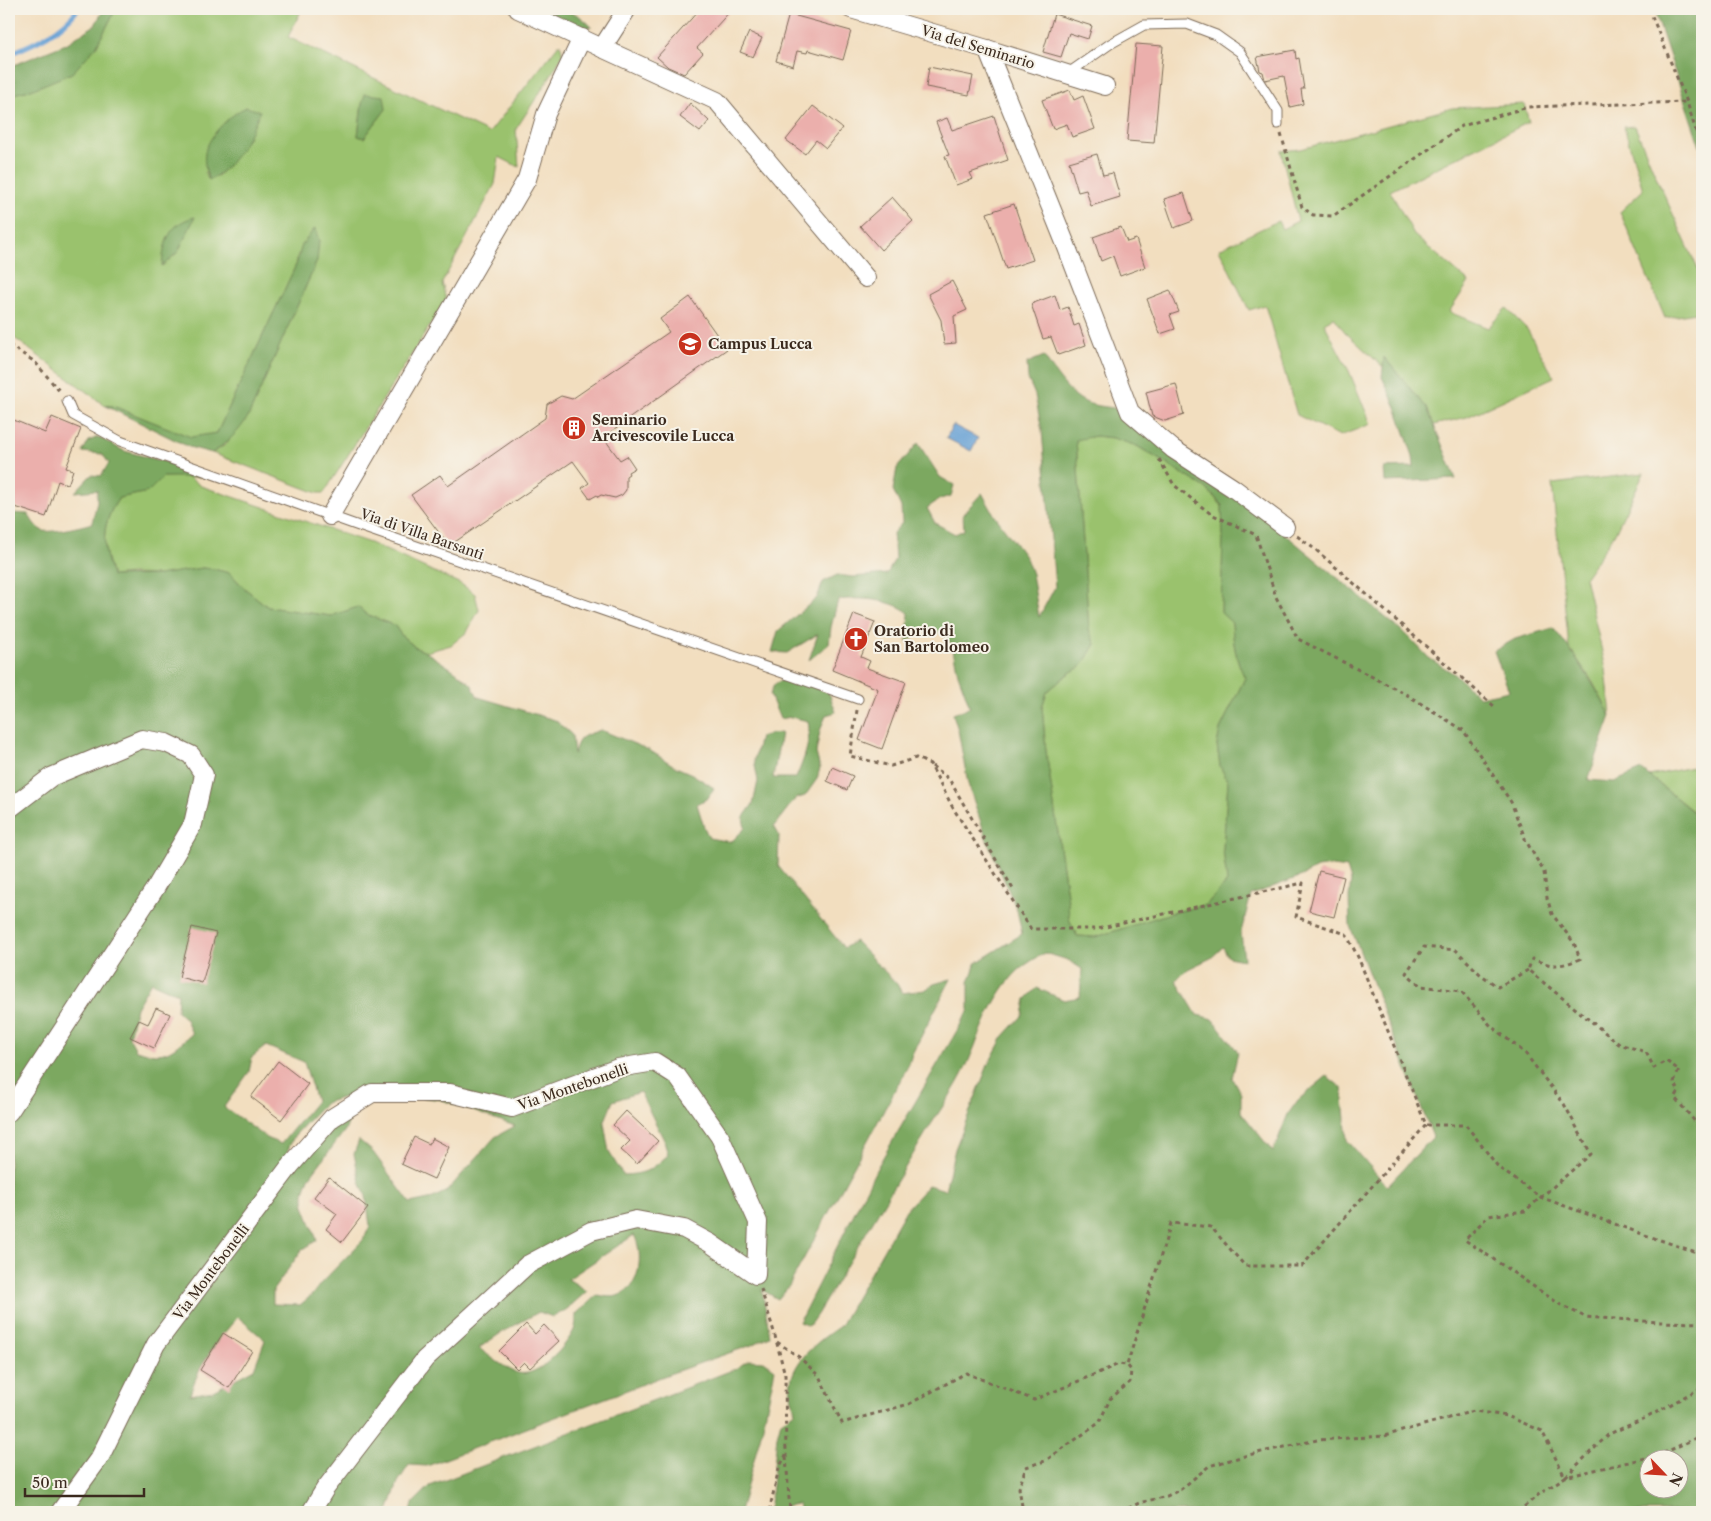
<svg xmlns="http://www.w3.org/2000/svg" width="1711" height="1521" font-family="'Libre Caslon Text',serif">
<rect width="100%" height="100%" fill="#f7f3e8"/>
<filter id="ink" filterUnits="userSpaceOnUse"><feTurbulence type="fractalNoise" baseFrequency=".02" numOctaves="2"/><feDisplacementMap in="SourceGraphic" scale="10" xChannelSelector="R" yChannelSelector="G"/><feConvolveMatrix kernelMatrix="1 2 1 2 8 2 1 2 1" color-interpolation-filters="sRGB"/></filter>
<filter id="wash" filterUnits="userSpaceOnUse"><feTurbulence type="fractalNoise" baseFrequency=".0096" numOctaves="4" result="noise"/><feDisplacementMap in="SourceGraphic" scale="20" xChannelSelector="R" yChannelSelector="G"/><feGaussianBlur stdDeviation="1.12" result="paint"/><feColorMatrix in="noise" values="0 0 0 0 0 0 0 0 0 0 0 0 0 0 0 0 0 1.4 0 .05"/><feComposite in="paint" operator="in"/></filter>
<g filter="url(#wash)">
<rect width="100%" height="100%" fill="#f2debf"/>
<g fill="#9ac26d" stroke="#6a7646" fill-rule="evenodd">
<path d="M116,9H302L288,37L489,133L560,43L563,55L546,83L516,129L519,167L499,157L495,184L442,283L446,300L324,493H317L212,453L225,445L249,415L317,261L298,254L296,265L217,433L191,438L113,406L104,405L9,334V97L20,92L31,90L96,47ZM362,104L386,109L364,138L358,136ZM250,136L219,175L208,179L205,172Z"/>
<polygon points="1524,104 1529,122 1390,191 1415,236 1469,282 1449,312 1488,328 1506,308 1527,329 1554,377 1467,417 1434,425 1427,408 1384,358 1383,367 1345,332 1334,317 1324,323 1349,371 1371,424 1340,436 1297,415 1265,305 1249,310 1219,249 1278,221 1282,229 1298,221 1281,151 1301,149 1452,108"/>
<polygon points="1635,126 1658,181 1702,278 1702,312 1665,318 1620,212 1643,190 1624,127"/>
<path d="M1096,436L1113,438L1137,446L1206,488L1222,506L1223,536L1221,612L1232,623C1233,643 1236,660 1245,678L1220,729L1217,745L1220,766L1228,782L1223,849L1227,882L1206,905L1171,913L1096,937L1077,936L1069,919L1068,902L1046,751L1042,707L1047,692L1068,674L1082,665L1095,644L1089,630L1076,439Z"/>
<polygon points="1644,473 1614,535 1585,577 1606,669 1611,716 1592,681 1569,647 1552,484"/>
<path d="M187,476L201,486L370,543L461,584L475,594L479,610L467,632L451,645L426,652L416,648L401,635L395,626L366,614L358,607L331,616L268,607L243,587L230,573L213,569L202,568L159,575L131,574L112,576C102,546 100,525 119,498L148,492L163,477Z"/>
<polygon points="1702,765 1702,816 1700,817 1649,776"/>
</g>
<g fill="#7ba860" stroke="#5b693f" fill-rule="evenodd">
<polygon points="104,9 116,9 96,47 72,73 31,90 20,92 9,97 9,67 66,44 95,25"/>
<path d="M543,9C566,9 574,9 592,27L582,28Z"/>
<polygon points="1654,9 1702,9 1702,153"/>
<polygon points="365,94 384,96 386,109 364,138 358,136 362,104"/>
<path d="M246,107L260,111C250,136 234,168 209,180C205,171 203,158 206,149C212,132 231,114 246,107Z"/>
<path d="M195,217L178,252L162,266C164,241 169,223 195,217Z"/>
<path d="M315,228L319,241L317,261L249,415C240,431 227,443 212,453L189,447L104,405L113,406L191,437L217,433L296,265L302,245Z"/>
<path d="M1044,356C1054,372 1071,398 1090,404C1098,406 1106,407 1114,408L1269,521L1408,636L1429,658L1456,675L1479,697L1509,691L1494,651L1515,639L1553,628C1576,655 1594,685 1611,716L1588,780L1614,782L1642,770L1699,817L1702,816V1512H800L798,1504L785,1506L783,1512H767L770,1504L777,1436L781,1421L795,1412C793,1403 789,1390 791,1381C796,1357 821,1339 840,1326L906,1210L928,1185L945,1190L955,1149L988,1065L1003,1037L1023,1015L1026,999L1037,988L1064,1000L1080,997L1082,969L1068,960L1045,953C1036,958 1027,963 1019,970C992,995 981,1034 966,1067C956,1088 943,1106 930,1126L818,1313L809,1326L799,1322L878,1166L969,1010V982L976,963L1022,934L1017,910L987,840L968,784L958,730L953,714L970,707L958,674L952,645L941,633L925,628L907,642L909,613C891,599 860,597 838,600L831,627L829,644L809,660L818,634L787,653L772,652L778,631L817,598L823,582L837,575L853,577L887,574L895,559L893,533L902,523L901,507L893,490L897,468L918,443L940,477L954,485L951,496L940,499L927,508L935,523L955,534L964,530L963,514L982,493L995,516L1026,558L1032,574L1039,617L1055,587L1042,431L1035,395L1028,379L1027,363ZM1096,436L1113,438L1137,446L1206,488L1222,505L1223,536L1221,613L1232,623C1233,643 1236,660 1245,678L1220,729L1217,745L1220,766L1228,782L1223,849L1227,882L1206,905L1171,913L1096,937L1077,936L1069,919L1068,902L1046,751L1042,707L1047,692L1068,674L1082,666L1095,644L1089,630L1076,440ZM1332,866L1347,868L1351,881L1349,897L1350,926L1433,1137L1387,1186L1347,1140L1342,1088L1327,1076L1298,1100L1288,1114L1273,1152L1241,1112V1094L1232,1078L1238,1052L1213,1019L1197,1015L1176,980L1188,969L1211,958L1223,947L1228,957L1244,960L1241,932L1251,895L1302,876L1317,868ZM1648,1458H1678V1488H1648Z"/>
<polygon points="1384,357 1427,408 1456,479 1385,482 1384,468 1414,467 1413,456 1396,407 1382,377"/>
<path d="M98,437L124,451L193,469L200,477H163L148,492L119,498C100,525 102,546 112,576L159,575L202,568L213,569L230,573L243,587L268,607L331,616L358,607L366,614L395,626L401,635L416,648L426,652L455,671L471,684L478,697L555,720L572,735L574,754C578,736 583,736 601,730L649,750L676,767L692,774L714,788L708,798L697,804L704,827L709,838L731,842L745,828L743,818L753,804L758,781L754,760L760,737L770,734L781,733L773,778H796C803,761 812,740 808,721L791,717L780,719L770,695C771,692 773,686 775,684C788,673 816,688 829,693L836,712L826,715L820,731L816,753L820,768L817,779L805,796L795,799L774,826L779,835L778,866L844,948L855,941L897,984L902,993L925,990L934,984L951,979L912,1054L909,1064L789,1286L778,1299L762,1290L770,1336L752,1345L669,1374L427,1466L409,1465L398,1482L388,1512H9V513L28,514C32,520 36,529 44,531C52,533 83,526 92,523L97,502V490L75,492L91,475L101,476L109,463L102,454L82,452L89,441ZM151,982L178,994L177,1011L186,1019L192,1034C169,1052 166,1059 136,1050L129,1037L136,1008ZM266,1046L304,1062L316,1101L281,1144L267,1138L224,1107L249,1072L252,1057ZM367,1090L442,1100L515,1126L495,1137L447,1191L433,1198L410,1203L373,1152L359,1140L354,1154L360,1182L366,1196L370,1226L363,1240L321,1283L312,1295L300,1305L273,1304V1290L302,1250L317,1240L304,1206V1192L309,1178L346,1129L351,1114L335,1118L275,1179L294,1136L325,1103ZM640,1092L664,1140L668,1155C651,1170 646,1174 623,1175L609,1152L604,1123L613,1101ZM634,1235C644,1253 641,1289 617,1296C612,1298 603,1296 597,1295L576,1314C576,1319 576,1326 574,1330C566,1346 539,1378 518,1373C507,1370 488,1355 479,1348L501,1333L539,1312L553,1317L566,1310L587,1291L568,1279ZM238,1317L265,1340L254,1369L213,1391L190,1395C198,1366 217,1340 238,1317Z"/>
<polygon points="749,1360 764,1361 775,1369 763,1426 740,1512 411,1512 413,1503 430,1486 735,1369"/>
</g>
<polygon fill="#649fd4" stroke="#506479" points="953,425 978,438 971,451 946,438"/>
<g fill="none" stroke-linecap="round" stroke-linejoin="round">
<path stroke="#649fd4" stroke-width="5" d="M9,54C34,44 62,31 78,9"/>
</g>
<g id="blocks">
<g fill="#ebafac">
<polygon points="700,9 732,9 697,48 703,53 684,74 668,67 657,57"/>
<polygon points="789,14 851,31 843,60 808,50 807,53 797,51 793,66 776,61"/>
<polygon points="1054,14 1092,26 1088,39 1069,33 1061,57 1043,52"/>
<polygon points="749,32 762,38 753,57 740,52"/>
<polygon points="1136,44 1163,46 1154,143 1127,141"/>
<polygon points="1295,50 1296,59 1299,58 1304,89 1301,89 1303,104 1290,107 1284,76 1265,80 1263,72 1260,71 1257,57"/>
<polygon points="929,67 973,76 969,95 926,87"/>
<polygon points="1070,90 1074,100 1083,96 1095,129 1072,137 1067,124 1053,129 1042,100"/>
<polygon points="690,103 709,121 700,132 680,117"/>
<polygon points="813,106 842,128 826,148 816,140 805,154 786,140"/>
<polygon points="994,116 1008,160 970,173 973,179 956,185 945,156 949,155 936,122 947,118 952,130"/>
<polygon points="1097,154 1103,175 1113,173 1120,197 1091,206 1086,190 1078,192 1069,162"/>
<polygon points="1184,193 1193,221 1174,228 1164,199"/>
<polygon points="892,197 913,221 881,250 860,226"/>
<polygon points="1014,204 1033,260 1006,269 987,213"/>
<polygon points="1121,227 1127,242 1136,239 1145,267 1120,276 1113,256 1101,261 1093,237"/>
<polygon points="952,281 967,310 954,316 956,343 944,344 941,320 928,294"/>
<polygon points="1170,290 1179,312 1170,315 1175,329 1160,334 1147,299"/>
<polygon points="1055,295 1060,310 1068,307 1074,326 1079,324 1086,345 1058,355 1051,337 1043,339 1031,304"/>
<polygon points="690,297 727,349 603,437 620,460 627,456 635,468 628,472 629,474 626,476 626,490 622,495 615,498 601,495 598,497 597,495 590,499 582,488 589,483 573,461 449,546 411,495 440,475 448,486 545,418 547,404 561,396 572,399 669,332 660,319"/>
<polygon points="1176,384 1184,415 1165,421 1152,416 1146,392"/>
<polygon points="52,417 81,429 66,468 73,470 68,485 58,481 46,517 9,505 9,418 45,433"/>
<polygon points="854,614 875,622 861,657 870,661 867,668 906,682 882,749 859,740 878,689 832,670"/>
<polygon points="832,767 853,776 847,790 827,781"/>
<polygon points="1319,871 1344,877 1334,917 1309,911"/>
<polygon points="192,927 216,933 202,983 179,977"/>
<polygon points="156,1008 170,1014 154,1048 130,1037 139,1020 148,1024"/>
<polygon points="278,1061 308,1084 281,1120 251,1097"/>
<polygon points="626,1111 658,1141 637,1164 621,1150 630,1141 613,1125"/>
<polygon points="414,1137 429,1144 432,1138 449,1147 434,1179 401,1164"/>
<polygon points="329,1177 368,1208 342,1242 326,1229 337,1214 314,1197"/>
<polygon points="526,1324 535,1334 544,1325 559,1341 530,1368 524,1362 517,1369 499,1351"/>
<polygon points="223,1333 252,1351 229,1388 200,1370"/>
</g>
</g>
</g>
<g filter="url(#ink)">
<use href="#blocks" fill-opacity="0" stroke="#7b6956" stroke-width="1"/>
<g fill="none" stroke-linecap="round" stroke-linejoin="round">
<g stroke="#7b6956" stroke-width="11">
<g id="service">
<polyline points="1067,74 1110,44 1144,25 1187,24 1216,35 1240,52 1278,111 1278,124"/>
<polyline points="67,401 73,415 120,441 356,525 858,699"/>
</g>
</g>
<g stroke="#7b6956" stroke-width="20">
<g id="minor">
<polyline points="518,9 602,48 627,9"/>
<polyline points="851,9 987,49 1105,86"/>
<polyline points="602,48 717,101 866,278"/>
<polyline points="987,49 1066,245 1130,412 1173,449 1233,488 1285,527"/>
<polyline points="330,516 527,179 546,114 582,38"/>
<polyline points="9,809 51,777 142,739 166,743 191,755 204,775 193,824 156,887 9,1112"/>
<polyline points="60,1512 100,1457 156,1344 290,1166 332,1118 372,1093 450,1093 512,1108 618,1068 655,1062 677,1076 720,1137 758,1222 756,1275 710,1243 684,1229 636,1220 591,1231 527,1265 425,1359 325,1489 311,1512"/>
</g>
</g>
<g stroke="#7b6956" stroke-width="3" stroke-dasharray="4 4" stroke-linecap="butt">
<polyline points="1649,9 1687,102 1702,151"/>
<polyline points="1281,134 1302,207 1313,215 1333,216 1462,126 1528,107 1687,102"/>
<polyline points="9,345 35,362 61,393"/>
<path d="M1159,459L1174,485L1211,514L1256,535L1276,597L1298,639L1404,693L1463,730L1511,802L1526,841L1544,872L1547,898L1552,914L1574,943L1580,959C1559,967 1553,967 1532,959L1528,970L1619,1044L1646,1052L1654,1068L1666,1061L1679,1070L1674,1082L1679,1091L1675,1098L1698,1125L1702,1134"/>
<polyline points="1297,536 1316,550 1495,707"/>
<polyline points="857,710 850,756 891,766 916,758 930,764 953,808 1031,929 1097,929 1303,883 1296,917 1346,934 1358,957 1426,1125 1302,1266 1245,1266 1211,1227 1171,1223 1127,1365"/>
<polyline points="932,766 949,779 1013,889"/>
<polyline points="1528,970 1498,987 1480,974 1456,950 1424,947 1406,973 1421,986 1461,991 1491,1026 1525,1053 1564,1104 1591,1154 1525,1211 1488,1216 1465,1240 1561,1305 1585,1317 1660,1322 1702,1323"/>
<polyline points="1426,1125 1466,1125 1499,1168 1540,1197 1645,1235 1702,1254"/>
<polyline points="1702,1144 1698,1155 1702,1156"/>
<polyline points="761,1289 774,1332 785,1375 786,1455 779,1468 769,1512"/>
<polyline points="777,1342 799,1357 819,1376 842,1423 909,1404 966,1373 1034,1400 1119,1364 1127,1365 1131,1370 1130,1382 1110,1399 1099,1423 1045,1461 1026,1467 1019,1488 1023,1512"/>
<polyline points="786,1456 790,1512"/>
<polyline points="1121,1512 1139,1503 1167,1496 1181,1489 1209,1466 1248,1455 1317,1440 1384,1436 1474,1411 1507,1416 1542,1431 1565,1477 1609,1434 1648,1417 1702,1387"/>
<polyline points="1518,1512 1538,1495 1565,1477 1662,1454 1702,1435"/>
</g>
<use href="#service" stroke="#fff" stroke-width="9"/>
<use href="#minor" stroke="#fff" stroke-width="18"/>
</g>
</g>
<defs>
<g id="university-disc" transform="scale(1.25)"><circle r="9.5" fill="#c8321e" stroke="#f7f3e8"/><path d="M0-5L7-2L0 1L-7-2ZM-4 1L0 2.5L4 1V4Q0 6-4 4Z" fill="#fff"/></g>
<g id="building-disc" transform="scale(1.25)"><circle r="9.5" fill="#c8321e" stroke="#f7f3e8"/><path d="M-4-6H4V6H1V3H-1V6H-4ZM-2.5-4.3h1.7v1.8h-1.7ZM.8-4.3h1.7v1.8H.8ZM-2.5-1h1.7V.8h-1.7ZM.8-1h1.7V.8H.8Z" fill="#fff"/></g>
<g id="church-disc" transform="scale(1.25)"><circle r="9.5" fill="#c8321e" stroke="#f7f3e8"/><path d="M-1.2-6h2.4v3.5h3.3v2.4h-3.3V6h-2.4V-.1h-3.3v-2.4h3.3Z" fill="#fff"/></g>
</defs>
<g fill-rule="evenodd">
<use href="#university-disc" x="690" y="344"/>
<use href="#building-disc" x="574" y="428"/>
<use href="#church-disc" x="856" y="639"/>
</g>
<g text-anchor="middle" dominant-baseline="central" stroke-width="4" stroke-linejoin="round" paint-order="stroke">
<g font-size="14" fill="#3b2a1e" stroke="#f7f3e8">
<text transform="translate(978 47) rotate(17)">Via del Seminario</text>
<text transform="translate(422 534) rotate(19)">Via di Villa Barsanti</text>
<text transform="translate(573 1087) rotate(-19)">Via Montebonelli</text>
<text transform="translate(211 1272) rotate(-53)">Via Montebonelli</text>
</g>
<g font-size="14" font-weight="bold" fill="#3b2a1e" stroke="#f7f3e8" text-anchor="start">
<text x="708" y="344">Campus Lucca</text>
<text x="592" y="420">Seminario<tspan x="592" dy="16">Arcivescovile Lucca</tspan></text>
<text x="874" y="631">Oratorio di<tspan x="874" dy="16">San Bartolomeo</tspan></text>
</g>
</g>
<rect width="1711" height="1521" fill="none" stroke="#f7f3e8" stroke-width="30"/>
<g transform="translate(1664 1474) rotate(115)"><circle r="24" fill="#f7f3e8" stroke="#aca397"/>
<path d="M0-4L9 19L0 12L-9 19Z" fill="#c8321e"/>
<text y="-8" font-size="14" font-weight="bold" text-anchor="middle" fill="#3b2a1e">N</text>
</g>
<path d="M25 1488v8h119v-8" fill="none" stroke="#3b2a1e" stroke-width="2.5"/>
<text x="32" y="1488" font-size="15" fill="#3b2a1e" stroke="#f7f3e8" stroke-width="4" paint-order="stroke">50 m</text>
</svg>
